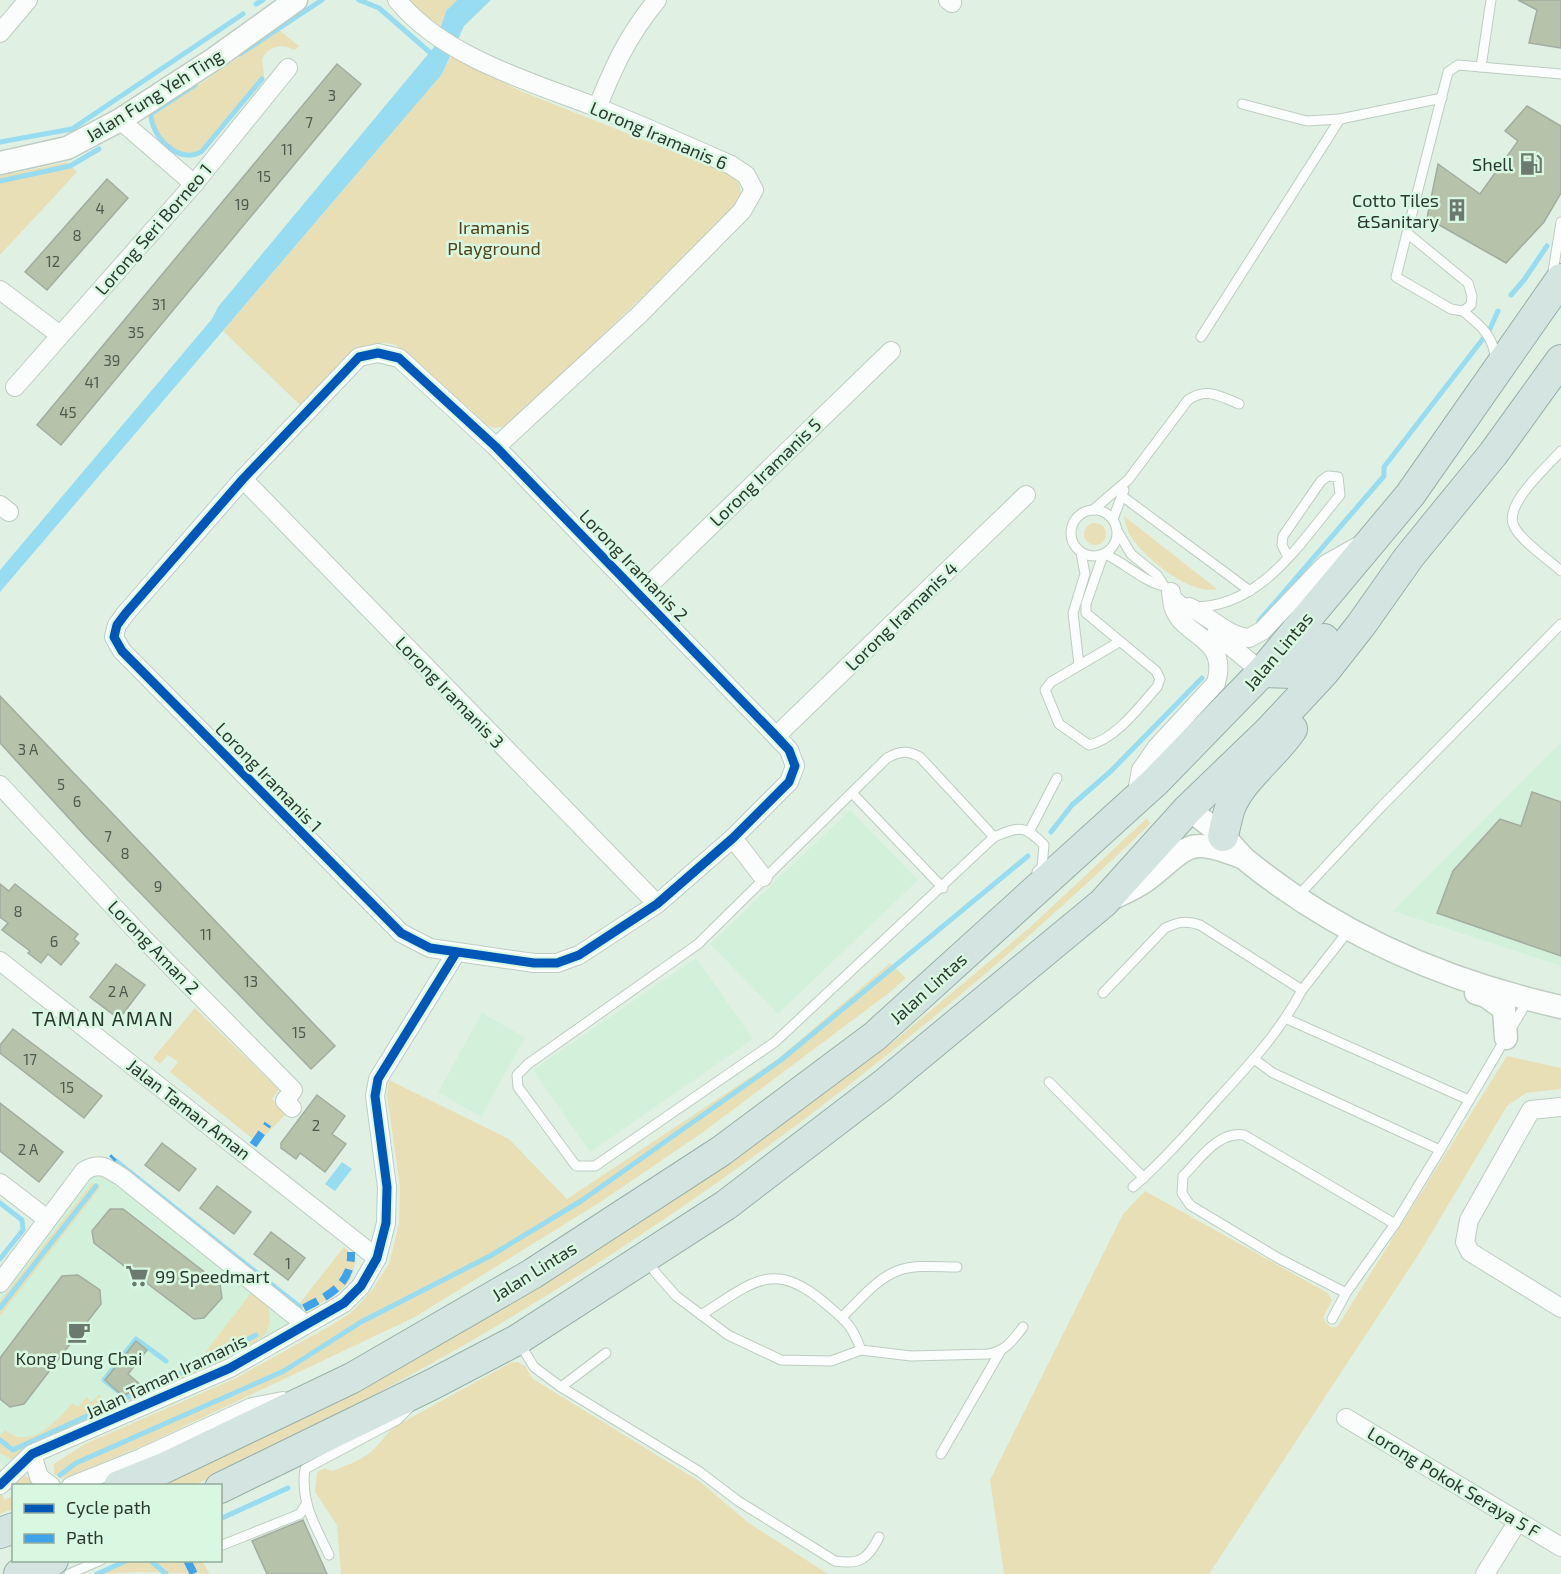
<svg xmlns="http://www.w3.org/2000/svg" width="1561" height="1574" font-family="'Exo 2',sans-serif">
<rect width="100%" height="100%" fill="#e0f1e4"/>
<g fill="#d3f0db">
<polygon points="1561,742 1561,966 1393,911"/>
<polygon points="850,810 918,880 778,1014 710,944"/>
<polygon points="696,958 753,1039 590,1152 533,1070"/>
<polygon points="482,1013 525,1037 481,1117 438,1092"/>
<polygon points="92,1166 305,1324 11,1472 0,1462 0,1283"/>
</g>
<g fill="#e9dfb7">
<polygon points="410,0 457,0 446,11 440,27 431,22"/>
<path d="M279,30L299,46L294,50C281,43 269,46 262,59L264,76L200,150C181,163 152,137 153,116Z"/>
<path d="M451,56L523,92L727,173C740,181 743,189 739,204L508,426L494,428L480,424L396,345C354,334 327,379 301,406L223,331L442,74Z"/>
<polygon points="68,162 77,172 0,255 0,176"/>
<path d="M1124,516L1217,589C1191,596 1146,559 1132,538C1127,532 1126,524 1124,516Z"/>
<circle cx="1095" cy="534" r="11"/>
<path d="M1147,818L1150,824C911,1054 635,1261 339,1413C303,1432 267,1450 231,1467C219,1473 205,1482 192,1485C182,1488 167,1485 156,1486L892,1043L1028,929Z"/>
<polygon points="890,963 906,978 889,993 699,1135 602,1201 415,1317 147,1444 75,1474 61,1479 54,1474 54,1464 85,1444 236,1378 330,1326 352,1312 372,1290 389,1264 399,1224 400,1186 387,1096 389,1080 509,1139 567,1199 779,1058"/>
<polygon points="195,1008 279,1090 272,1099 287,1113 258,1143 170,1072 178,1062 168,1055 160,1064 153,1058"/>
<polygon points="1507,1056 1561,1068 1561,1089 1526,1093 1507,1106 1422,1249 1209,1574 1004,1574 990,1480 1123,1214 1145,1191 1328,1293 1332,1300 1323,1318 1330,1327 1337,1327"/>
<polygon points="92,1183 100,1185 99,1189 0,1316 0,1301"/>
<path d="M344,1247L355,1259C355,1289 330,1299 306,1310L299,1304Z"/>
<path d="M251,1293L268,1306C270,1315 271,1324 266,1333C256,1348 155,1390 133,1401L123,1396L200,1359Z"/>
<path d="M517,1362L525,1366L533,1379L699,1481L749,1523L828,1574H341L337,1525L315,1492L317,1472L325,1468L332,1471C346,1466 365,1459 375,1448C382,1441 386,1434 394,1427L510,1363Z"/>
<path d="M100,1394L105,1405L88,1421L12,1460L0,1453V1436L5,1430C29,1451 57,1422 72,1403L78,1407L87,1397L91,1402Z"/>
<polygon points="23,1475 30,1478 35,1485 14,1486 13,1489 2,1493 4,1500 13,1496 13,1509 0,1514 0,1493"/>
<polygon points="128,1561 156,1561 158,1563 202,1561 210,1574 140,1572 97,1574"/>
</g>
<g fill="#97dcf0">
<polygon points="457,0 491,0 464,26 442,74 0,592 0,570 212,319 218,307 434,47 446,11"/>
<polygon points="342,1162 352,1169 335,1191 325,1184"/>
</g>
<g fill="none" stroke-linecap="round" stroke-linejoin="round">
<g stroke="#97dcf0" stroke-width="5">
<polyline points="359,0 379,8 434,56"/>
<polyline points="256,4 263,0"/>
<polyline points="240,54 322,0"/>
<path d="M195,85L151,114C151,137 180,166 202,151L262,79"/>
<polyline points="0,142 72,129 243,14"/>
<polyline points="0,181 70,166 99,149"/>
<polyline points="1511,295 1524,280 1547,246"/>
<polyline points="1259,621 1384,476 1384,467 1489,331 1498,311"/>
<polyline points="1051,832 1072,805 1111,771 1202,678"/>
<polyline points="116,1161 300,1307"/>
<polyline points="0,1203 22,1220 23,1230 0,1259"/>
<polyline points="0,1308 96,1186"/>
<polyline points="126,1398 216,1357 256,1335"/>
<polyline points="127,1398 104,1380 136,1339 166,1361"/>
<polyline points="0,1440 13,1450 98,1411"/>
<polyline points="60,1475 76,1463 284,1371 361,1322 490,1256 581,1201 781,1060 1028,856"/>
<polyline points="220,1519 288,1488"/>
<polyline points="150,1560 166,1574"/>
<polyline points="97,1574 128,1560"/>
</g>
</g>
<g fill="#b6c2aa" stroke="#a3aca0" stroke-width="1.5">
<polygon points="1518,0 1561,0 1561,48 1529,43 1537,10"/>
<polygon points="337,64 361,84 61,445 37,425"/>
<polygon points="1527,106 1561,126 1561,193 1544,222 1506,263 1427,218 1438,164 1480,194 1518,141 1505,131"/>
<polygon points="107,179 128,198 47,290 25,272"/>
<polygon points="0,696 335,1046 311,1069 88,839 0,743"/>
<polygon points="1532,792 1561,802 1561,956 1437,913 1453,871 1500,819 1521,826"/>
<polygon points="0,884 9,891 15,884 78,934 74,939 79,943 61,965 48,954 41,963 28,953 30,951 2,930 8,923 0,917"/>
<polygon points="116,964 145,985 119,1019 90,997"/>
<polygon points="13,1029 102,1096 84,1118 0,1053 0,1045"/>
<polygon points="317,1095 345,1116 332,1134 346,1144 325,1172 300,1153 296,1159 281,1148 281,1143"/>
<polygon points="0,1103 63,1152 39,1182 0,1151"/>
<polygon points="162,1143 196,1169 179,1191 145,1165"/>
<polygon points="217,1186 251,1212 234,1234 200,1208"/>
<polygon points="110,1209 123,1209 220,1284 222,1298 204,1318 194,1319 94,1243 92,1231"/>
<polygon points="271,1232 305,1258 288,1280 254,1254"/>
<polygon points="78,1275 100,1290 101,1304 24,1404 10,1407 0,1399 0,1358 62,1276"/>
<polygon points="136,1341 147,1350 128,1374 142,1386 123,1396 105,1380"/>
<polygon points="303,1520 327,1574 267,1574 252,1541"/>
</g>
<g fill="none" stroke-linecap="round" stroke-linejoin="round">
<g stroke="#beccc1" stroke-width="11">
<g id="service">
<polyline points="1481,67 1491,0"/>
<polyline points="1242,104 1307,121 1340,119"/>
<polyline points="1407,233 1468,283 1472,296 1471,305 1463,311 1451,309 1396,277 1407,233 1448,72 1458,65 1561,74"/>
<polyline points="1552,278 1561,222"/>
<path d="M1463,311C1480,325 1495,337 1495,360"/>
<polyline points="1201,337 1340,119 1442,98"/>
<path d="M1561,451C1547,467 1503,505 1514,526C1520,540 1549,560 1561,571"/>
<polyline points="1122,496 1250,591"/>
<circle cx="1094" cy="533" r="23"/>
<path d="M1093,510L1128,480L1188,400C1206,387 1220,396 1239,404"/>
<polyline points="1113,519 1124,490"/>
<path d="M1118,532L1131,554L1157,575L1164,586L1189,607C1260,610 1299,544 1340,495L1338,477L1328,476L1321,481L1283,536L1282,545L1288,557"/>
<path d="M1105,554C1125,563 1144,582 1164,586"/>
<path d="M1103,555L1086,604V613L1156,671L1160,679L1157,687C1139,707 1116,739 1089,745L1059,724L1045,690L1051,682L1119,642"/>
<polyline points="1079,665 1073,613 1085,574 1081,553"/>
<polyline points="852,793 943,888"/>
<polyline points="1030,830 1057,778"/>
<path d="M994,837L920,757C907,750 900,751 887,758L698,944L528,1064L517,1075L518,1087L576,1166H595L775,1042L994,837C1020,826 1024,825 1044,845L1042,867L1037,872"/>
<polyline points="1297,897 1382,806 1561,624"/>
<path d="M1103,993L1165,928C1178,922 1186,920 1200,925L1302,990L1349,930"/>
<polyline points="1287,1019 1469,1100"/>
<polyline points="1254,1059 1273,1073 1440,1150 1528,1000"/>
<polyline points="1049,1082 1144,1178"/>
<path d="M1133,1187C1163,1161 1189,1131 1216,1101C1248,1066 1280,1032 1302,990"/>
<path d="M648,1260L655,1272L676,1296L728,1335L781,1360L831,1361L861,1350L911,1356L988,1354C1006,1351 1012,1341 1023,1327"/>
<path d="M1346,1293L1278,1258L1190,1205L1182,1193L1183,1176C1200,1159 1218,1131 1244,1135L1395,1224"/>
<path d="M701,1315C752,1283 773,1258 826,1304C846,1321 852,1325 861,1350"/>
<path d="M843,1316C859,1301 876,1279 897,1271C915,1264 939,1267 957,1267"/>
<polyline points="1332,1319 1346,1293 1395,1224 1440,1150"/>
<path d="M520,1344L534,1367L561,1387L700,1472L738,1501L835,1561C860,1565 868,1559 879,1537"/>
<polyline points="561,1387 606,1353"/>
<polyline points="941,1454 1000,1352"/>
<polyline points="220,1546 300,1514 305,1506"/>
<path d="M329,1555C315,1525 300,1502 305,1469L397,1420L410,1407"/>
<polyline points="69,1574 101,1560"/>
</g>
</g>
<g stroke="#beccc1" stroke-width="20">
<g id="minor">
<path d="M397,0C444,57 528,81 596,107C641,125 686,145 731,165L746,175L754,190L742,211L639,315L496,447"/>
<polyline points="948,0 952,3"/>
<polyline points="0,33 28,0"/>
<path d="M597,108C614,66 628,35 657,0"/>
<polyline points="120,120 194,184"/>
<polyline points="0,290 60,335"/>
<polygon points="378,353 399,358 496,447 776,736 789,750 795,766 789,782 733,838 657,904 579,955 557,963 534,963 430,948 401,933 122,651 114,637 117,625 126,613 243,479 359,357"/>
<polyline points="15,387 194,184 288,68"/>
<polyline points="243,479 657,904"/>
<polyline points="0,505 9,512"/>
<polyline points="640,594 891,351"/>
<path d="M1189,607C1210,616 1226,636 1249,638L1262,631L1326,564L1360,545"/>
<polyline points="1216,634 1262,672"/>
<polyline points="776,736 1026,495"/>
<polyline points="0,785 143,938 293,1090 285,1101 292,1108"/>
<path d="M1136,797L1141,770L1157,747L1216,683C1229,638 1186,637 1175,611C1172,606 1172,598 1171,592"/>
<polyline points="733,838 763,877"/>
<polyline points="0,961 377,1258"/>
<polyline points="1561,1107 1531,1110 1469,1220 1465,1242 1470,1252 1561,1308"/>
<polyline points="0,1183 47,1219"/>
<path d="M0,1283L84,1171C100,1161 108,1168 123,1178L305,1324"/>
<polyline points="1346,1418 1561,1547"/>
<polyline points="32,1454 39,1477 51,1486"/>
<polyline points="0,1485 32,1454 230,1368 344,1303 361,1286 377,1258 386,1223 387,1187 375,1096 378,1079 456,953"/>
<polyline points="71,1486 141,1458 252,1407 283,1401"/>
<polyline points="1485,1574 1518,1521"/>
</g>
</g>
<g stroke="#beccc1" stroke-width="25">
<g id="tertiary">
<polyline points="0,163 67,148 120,120 214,59 296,0"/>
<path d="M1188,809C1200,818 1213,827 1224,837C1232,844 1238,853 1246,860C1338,935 1446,981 1561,1007"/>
<path d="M1115,897C1126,892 1138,887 1148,879C1188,848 1186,835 1241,857"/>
<polyline points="1476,993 1486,996 1504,1009 1506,1038"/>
</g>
</g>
<g stroke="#97b1a9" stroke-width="32">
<g id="trunk">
<polyline points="1262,672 1293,673 1324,639"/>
<path d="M1223,836C1225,827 1227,817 1230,808C1240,780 1275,755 1292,729"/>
<polyline points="119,1486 164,1468 352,1378 532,1274 721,1151 875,1036 1155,782 1262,672 1410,495 1561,279"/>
<polyline points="220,1488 433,1384 517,1340 726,1205 883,1085 1103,903 1188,809 1270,730 1324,672 1361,625 1409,557 1493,454 1561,360"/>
<polyline points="0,1533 14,1528"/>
<polyline points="19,1574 53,1560"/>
</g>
</g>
<use href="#service" stroke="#fafdfb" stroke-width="9"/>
<use href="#minor" stroke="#fafdfb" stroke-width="18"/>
<use href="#tertiary" stroke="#fafdfb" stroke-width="22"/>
<use href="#trunk" stroke="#d4e4e1" stroke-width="30"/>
<g stroke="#3ea3eb" stroke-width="8" stroke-dasharray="15 8" stroke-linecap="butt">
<polyline points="253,1145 268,1124"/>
<polyline points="112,1159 114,1157"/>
<path d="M304,1308C330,1295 352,1284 351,1252"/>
<polyline points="187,1560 194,1574"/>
</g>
<g stroke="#d9f8e1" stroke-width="13">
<g id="cycleway">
<polygon points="378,353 399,358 496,447 776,736 789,750 795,766 789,782 733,838 657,904 579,955 557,963 534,963 430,948 401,933 122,651 114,637 117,625 126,613 243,479 359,357"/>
<polyline points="0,1485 32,1454 230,1368 344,1303 361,1286 377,1258 386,1223 387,1187 375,1096 378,1079 456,953"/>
</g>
</g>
<use href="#cycleway" stroke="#0057b8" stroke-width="9"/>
</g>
<defs>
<g id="fuel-bare" transform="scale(1.8)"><path d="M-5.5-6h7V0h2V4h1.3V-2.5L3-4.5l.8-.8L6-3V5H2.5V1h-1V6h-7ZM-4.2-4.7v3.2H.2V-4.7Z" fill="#6b796e" stroke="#d9f8e1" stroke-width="2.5" paint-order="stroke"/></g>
<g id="building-bare" transform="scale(1.8)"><path d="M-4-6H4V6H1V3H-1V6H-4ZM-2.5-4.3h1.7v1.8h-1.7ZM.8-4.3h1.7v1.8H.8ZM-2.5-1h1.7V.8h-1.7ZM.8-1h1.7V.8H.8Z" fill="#6b796e" stroke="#d9f8e1" stroke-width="2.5" paint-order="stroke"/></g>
<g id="supermarket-bare" transform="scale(1.8)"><path d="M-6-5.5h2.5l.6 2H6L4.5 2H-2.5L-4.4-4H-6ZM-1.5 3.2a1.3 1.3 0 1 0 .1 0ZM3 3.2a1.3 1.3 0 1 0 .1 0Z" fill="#6b796e" stroke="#d9f8e1" stroke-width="2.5" paint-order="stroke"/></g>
<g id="cafe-bare" transform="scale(1.8)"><path d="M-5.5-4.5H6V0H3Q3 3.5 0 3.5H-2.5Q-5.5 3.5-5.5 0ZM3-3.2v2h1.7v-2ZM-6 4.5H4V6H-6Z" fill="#6b796e" stroke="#d9f8e1" stroke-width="2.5" paint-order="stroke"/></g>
</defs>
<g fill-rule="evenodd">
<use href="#fuel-bare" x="1531" y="164"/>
<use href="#building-bare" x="1457" y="210"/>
<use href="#supermarket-bare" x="137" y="1276"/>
<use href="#cafe-bare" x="79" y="1332"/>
</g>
<g text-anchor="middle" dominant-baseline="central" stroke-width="5" stroke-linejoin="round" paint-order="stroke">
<g font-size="15" fill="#4e5a4e">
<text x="332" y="95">3</text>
<text x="309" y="122">7</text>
<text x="287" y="149">11</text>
<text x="264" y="176">15</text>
<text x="242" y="204">19</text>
<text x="100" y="208">4</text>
<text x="77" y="235">8</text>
<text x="53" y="261">12</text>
<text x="159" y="304">31</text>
<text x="136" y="332">35</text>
<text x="112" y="360">39</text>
<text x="92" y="382">41</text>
<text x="68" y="412">45</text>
<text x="28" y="749">3 A</text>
<text x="61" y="784">5</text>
<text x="77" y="801">6</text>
<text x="108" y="836">7</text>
<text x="125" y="853">8</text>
<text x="158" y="886">9</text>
<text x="18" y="911">8</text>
<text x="206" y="934">11</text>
<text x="54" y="941">6</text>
<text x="251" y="981">13</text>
<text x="118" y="991">2 A</text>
<text x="299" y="1032">15</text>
<text x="30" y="1059">17</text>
<text x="67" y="1087">15</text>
<text x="316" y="1125">2</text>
<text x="28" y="1149">2 A</text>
<text x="288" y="1263">1</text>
</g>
<g font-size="18" fill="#2c382f" stroke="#d9f8e1">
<text transform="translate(154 95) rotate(-32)">Jalan Fung Yeh Ting</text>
<text transform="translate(659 135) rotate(23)">Lorong Iramanis 6</text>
<text transform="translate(153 229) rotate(-49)">Lorong Seri Borneo 1</text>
<text transform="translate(765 472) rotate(-44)">Lorong Iramanis 5</text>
<text transform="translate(634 565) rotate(46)">Lorong Iramanis 2</text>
<text transform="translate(901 616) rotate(-44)">Lorong Iramanis 4</text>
<text transform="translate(1278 651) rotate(-50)">Jalan Lintas</text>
<text transform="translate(450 692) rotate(46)">Lorong Iramanis 3</text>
<text transform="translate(269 777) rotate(46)">Lorong Iramanis 1</text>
<text transform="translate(154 947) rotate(46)">Lorong Aman 2</text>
<text transform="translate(928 988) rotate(-42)">Jalan Lintas</text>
<text transform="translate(189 1109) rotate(38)">Jalan Taman Aman</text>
<text transform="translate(534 1271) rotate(-32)">Jalan Lintas</text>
<text transform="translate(166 1376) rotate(-25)">Jalan Taman Iramanis</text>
<text transform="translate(1454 1482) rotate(31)">Lorong Pokok Seraya 5 F</text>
</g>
<g font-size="18" fill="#2c382f" stroke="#d9f8e1" text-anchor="end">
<text x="1513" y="164">Shell</text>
<text x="1439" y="200">Cotto Tiles<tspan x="1439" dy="21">&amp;Sanitary</tspan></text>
<text x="155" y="1276" text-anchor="start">99 Speedmart</text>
<text x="79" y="1358" text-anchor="middle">Kong Dung Chai</text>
</g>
<g font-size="18" fill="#524018" stroke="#d9f8e1">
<text x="494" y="227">Iramanis<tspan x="494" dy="21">Playground</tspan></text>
</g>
<g font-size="20" letter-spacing="1.5" fill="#2c382f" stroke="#d9f8e1">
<text x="103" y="1018">TAMAN AMAN</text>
</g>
</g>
<rect x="12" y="1484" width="210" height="78" fill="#d9f8e1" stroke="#94ab9a" stroke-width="1.5"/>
<rect x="24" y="1504" width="30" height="9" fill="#0057b8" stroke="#94ab9a" stroke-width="1.5"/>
<text x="66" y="1514" font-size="18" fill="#2c382f">Cycle path</text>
<rect x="24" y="1534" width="30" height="9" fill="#3ea3eb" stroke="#94ab9a" stroke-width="1.5"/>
<text x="66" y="1544" font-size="18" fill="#2c382f">Path</text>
</svg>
